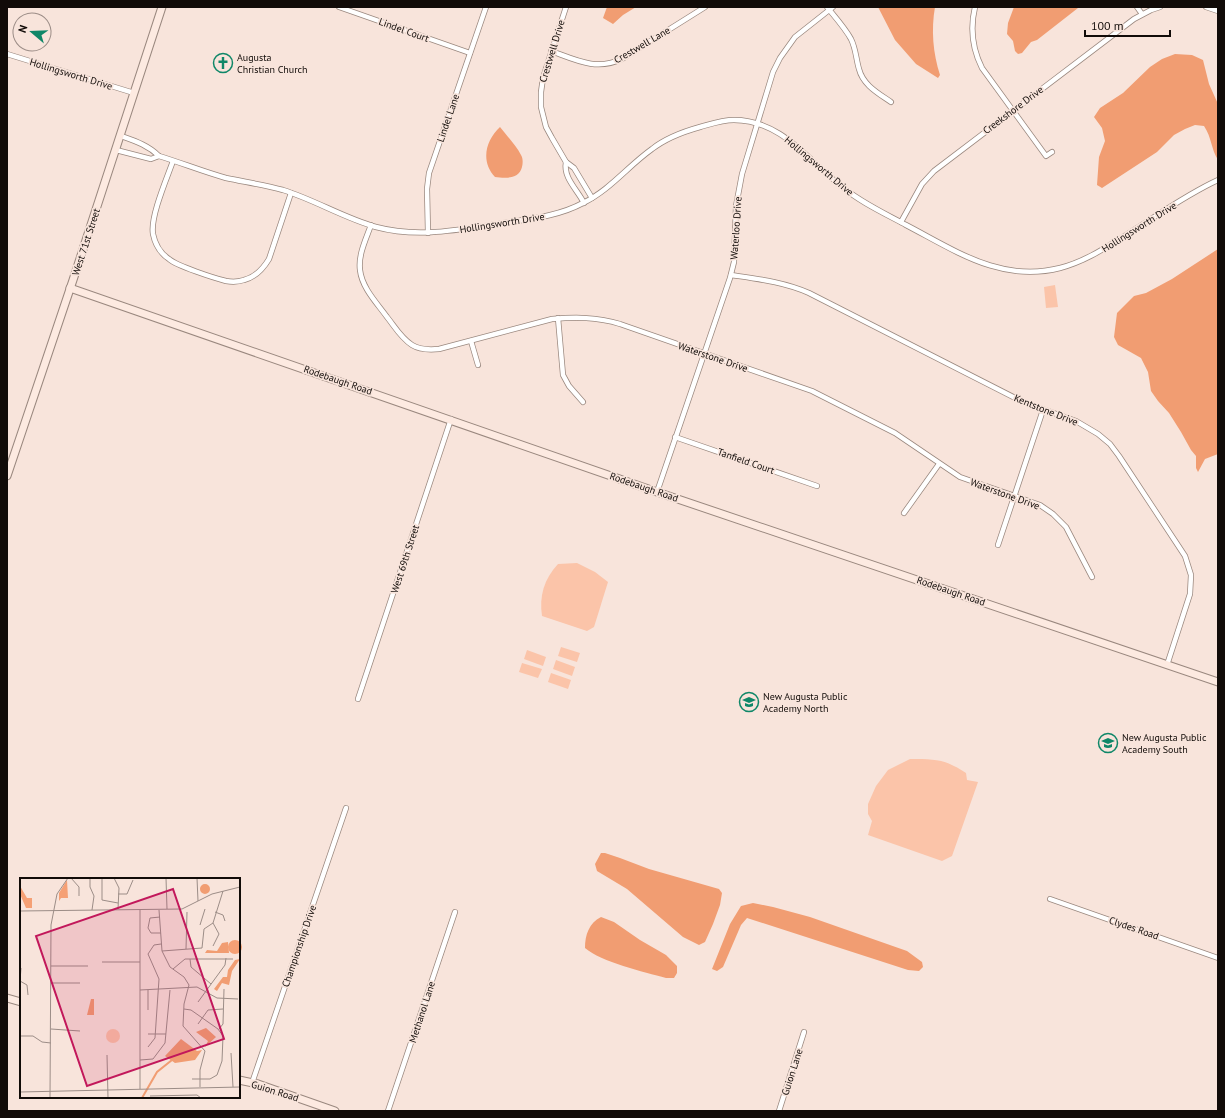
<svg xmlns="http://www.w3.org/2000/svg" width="1225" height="1118" font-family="'PT Sans',sans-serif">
<rect width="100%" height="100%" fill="#f8e4db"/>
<g fill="#fbc4a9">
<polygon points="1055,285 1058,307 1046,308 1044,287"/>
<path d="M577,563L595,572L608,582L594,627L587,631L542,616C539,596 544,579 558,564Z"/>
<polygon points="561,647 580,653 577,662 558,656"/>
<polygon points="527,650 546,657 543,666 524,659"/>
<polygon points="556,660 575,667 572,676 553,669"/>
<polygon points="522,663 542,669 538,678 519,672"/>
<polygon points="551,673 571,680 568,689 548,682"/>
<path d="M910,759C935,759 945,759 966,773L967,780L978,782L952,856L942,861L868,835L872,821L868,814V804L876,786L888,770Z"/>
</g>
<g fill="#f19d72">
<polygon points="607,7 636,7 623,15 613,24 603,18"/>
<path d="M878,7H935C931,30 933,53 940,75L938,78L916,64L895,40Z"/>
<polygon points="1014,7 1078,7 1078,8 1037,40 1031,42 1022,53 1018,54 1015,51 1013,41 1007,34 1008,23"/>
<path d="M1175,54L1192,55L1203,60L1209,84L1218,104V160C1211,149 1212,138 1204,126L1195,125L1185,129L1174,135L1157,152L1102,188L1097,185L1099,157L1105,141L1102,128L1094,117L1100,108L1123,93L1150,67L1162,59Z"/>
<path d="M500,127C506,135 516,145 521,155C523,158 523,163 522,167C519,180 504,178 495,177C480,161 486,140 500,127Z"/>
<polygon points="1218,249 1218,454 1205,459 1198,472 1196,468 1196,456 1191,450 1181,432 1169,413 1158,401 1151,391 1148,372 1141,358 1118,345 1114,337 1117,313 1134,296 1146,293 1172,279"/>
<polygon points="601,853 605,853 620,858 649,869 719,889 722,893 720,905 713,924 705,942 699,945 683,937 627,889 597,871 595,864"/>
<polygon points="753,903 773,907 810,917 907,951 922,962 923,967 919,971 908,970 747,918 741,925 723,967 717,971 712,969 730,924 741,906"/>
<path d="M601,917L614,922L640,940L666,955L677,966V973L674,978H666C644,972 601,962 585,948C585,935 589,923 601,917Z"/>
</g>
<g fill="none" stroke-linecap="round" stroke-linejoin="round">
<g stroke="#9a887f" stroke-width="6">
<g id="street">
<polyline points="339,7 470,53"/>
<polyline points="566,7 543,78 541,92 541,107 546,127 552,138 566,162 574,168 592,198"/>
<path d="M827,7C835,17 845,28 851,39C856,49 856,59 859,69C863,85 878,93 891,102"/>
<path d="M975,7C970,28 972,48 982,68L1046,156L1052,152"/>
<polyline points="1137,7 1142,14"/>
<polyline points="1206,7 1218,11"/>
<path d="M551,51C576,60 596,71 622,59L705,7"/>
<polyline points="7,54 134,93"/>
<path d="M121,136C135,141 148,145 159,156C182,163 204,172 226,178C245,182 265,185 283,190C315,200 344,218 376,227C417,238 457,230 498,224C527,219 557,217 583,203C610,190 628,166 652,149C666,138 682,132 700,127C711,124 722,120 734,120C781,120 807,159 841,186C860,202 884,213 906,225C956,251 1001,283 1060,268C1083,262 1102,250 1123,237C1154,218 1185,195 1218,180"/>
<polyline points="116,150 151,159 159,156"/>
<path d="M173,161C167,178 150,217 153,234C155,244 160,253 169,259C177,266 214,278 226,281C232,282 238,282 244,280C256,277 263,269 269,259L291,193"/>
<path d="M566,162C563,178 577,189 584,203"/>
<polyline points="901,222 922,184 934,171 1134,19 1151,10 1160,7"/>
<path d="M371,225C366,239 358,255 360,270C362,288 377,303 387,317C395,327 401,338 412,345C420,350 429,350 439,349L552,319C576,317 597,317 620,324L812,391L895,433L960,477L1040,505L1053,514L1066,527L1092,577"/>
<polyline points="428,233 427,189 429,173 486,7"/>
<path d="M731,275C758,279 784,282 809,293L1023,402L1076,421L1098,434L1110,444L1119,456L1185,556L1191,575L1190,594L1167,665"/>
<polyline points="558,318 563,375 569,386 583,402"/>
<polyline points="471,341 478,365"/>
<polyline points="675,437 817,486"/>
<polyline points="657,492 730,278 734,262 736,206 742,174 773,72 780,58 795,37 833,7"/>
<polyline points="904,513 939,464"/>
<polyline points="998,545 1043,410"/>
<polyline points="358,699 451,419"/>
<polyline points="1050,899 1218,958"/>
<polyline points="252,1083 346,808"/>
<polyline points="388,1111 455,912"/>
<polyline points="779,1111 804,1032"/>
</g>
</g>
<g stroke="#9a887f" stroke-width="9">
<g id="secondary">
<polyline points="70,288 657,492 1218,682"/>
<polyline points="7,476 73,280 162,7"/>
<polyline points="7,998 21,1002"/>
<polyline points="239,1080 258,1084 335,1111"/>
</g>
</g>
<use href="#street" stroke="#fff" stroke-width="4.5"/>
<use href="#secondary" stroke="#fdeae1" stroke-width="7"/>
</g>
<defs>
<g id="church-ring" transform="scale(1)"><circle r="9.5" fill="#f8e4db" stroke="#0f8768" stroke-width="1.5"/><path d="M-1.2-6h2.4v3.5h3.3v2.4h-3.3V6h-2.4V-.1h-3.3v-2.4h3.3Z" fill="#0f8768"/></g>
<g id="school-ring" transform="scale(1)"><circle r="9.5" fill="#f8e4db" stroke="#0f8768" stroke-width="1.5"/><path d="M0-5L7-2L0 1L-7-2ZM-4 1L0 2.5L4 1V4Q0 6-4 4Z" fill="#0f8768"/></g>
</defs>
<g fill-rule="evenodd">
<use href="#church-ring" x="223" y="63"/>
<use href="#school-ring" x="749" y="702"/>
<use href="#school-ring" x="1108" y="743"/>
</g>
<g text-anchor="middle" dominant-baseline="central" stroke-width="3.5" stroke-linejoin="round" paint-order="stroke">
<g font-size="10" fill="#110b08" stroke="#f8e4db">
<text transform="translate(404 30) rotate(20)">Lindel Court</text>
<text transform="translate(642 45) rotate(-30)">Crestwell Lane</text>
<text transform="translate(552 51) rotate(-73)">Crestwell Drive</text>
<text transform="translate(71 74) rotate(17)">Hollingsworth Drive</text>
<text transform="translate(1013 110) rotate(-37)">Creekshore Drive</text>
<text transform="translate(448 118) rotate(-71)">Lindel Lane</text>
<text transform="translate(819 166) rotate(40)">Hollingsworth Drive</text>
<text transform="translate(502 223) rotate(-9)">Hollingsworth Drive</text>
<text transform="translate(1139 227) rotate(-32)">Hollingsworth Drive</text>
<text transform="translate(736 228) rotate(-86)">Waterloo Drive</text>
<text transform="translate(86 242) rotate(-72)">West 71st Street</text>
<text transform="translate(713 357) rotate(19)">Waterstone Drive</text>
<text transform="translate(338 380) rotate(19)">Rodebaugh Road</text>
<text transform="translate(1046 410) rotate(22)">Kentstone Drive</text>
<text transform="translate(746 461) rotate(19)">Tanfield Court</text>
<text transform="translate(644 487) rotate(19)">Rodebaugh Road</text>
<text transform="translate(1005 494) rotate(20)">Waterstone Drive</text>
<text transform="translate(405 559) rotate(-72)">West 69th Street</text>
<text transform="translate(951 591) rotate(19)">Rodebaugh Road</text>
<text transform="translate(1134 928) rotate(19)">Clydes Road</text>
<text transform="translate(299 946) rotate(-71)">Championship Drive</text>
<text transform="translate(422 1012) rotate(-72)">Methanol Lane</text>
<text transform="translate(792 1072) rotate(-72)">Guion Lane</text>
<text transform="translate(275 1091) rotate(17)">Guion Road</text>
</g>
<g font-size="10" fill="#110b08" stroke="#f8e4db" text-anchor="start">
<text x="237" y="57">Augusta<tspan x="237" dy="12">Christian Church</tspan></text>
<text x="763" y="696">New Augusta Public<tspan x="763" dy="12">Academy North</tspan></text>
<text x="1122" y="737">New Augusta Public<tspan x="1122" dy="12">Academy South</tspan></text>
</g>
</g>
<g transform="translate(20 878)">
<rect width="220" height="220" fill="#f8e4db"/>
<path d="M86 158a7 7 0 1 1 14 0a7 7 0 1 1-14 0Z" fill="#fbc4a9"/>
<path d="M47,2L48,20H41L39,23V15ZM0,8L7,20H12V30H6L0,16ZM208 69a7 7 0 1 1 14 0a7 7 0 1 1-14 0Z" fill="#f5a075"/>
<path d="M180 11a5 5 0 1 1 10 0a5 5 0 1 1-10 0ZM208,64L209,75H185L187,72L197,73L202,65ZM220,81L212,93L209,107L202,105L197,113L194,111L203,99H207L208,92L215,82ZM71,121H74V137H67ZM186,150L196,159L185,169L188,163L176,154ZM161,161L177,173L182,172L175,182L155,185L145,178Z" fill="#f19d72"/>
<path fill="none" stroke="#f19d72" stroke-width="2" d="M122,220L137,194L152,182"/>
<path fill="none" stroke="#9c8d87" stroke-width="1" d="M51,0L59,9V18M70,0V9L74,18L72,32M82,0V22L98,25M94,0L99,10L98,31M146,0L147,31M177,0L178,23M98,16H107L113,2M120,32V211M139,32L142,73L150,89L164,99L169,107L164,126L163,148L185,173L180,192V209M0,33L162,31L192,16L220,9M195,34L203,37L205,43M140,39L130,40L128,50L131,55H141M193,45L199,56L193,68M180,47L185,31M166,71L167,34M142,73L182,70L184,51L193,45L203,13M170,81L171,89L191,106M82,84H120M31,88H68M153,91L165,81H213M220,101V137M0,103L7,107L8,117M0,103L1,90M31,105H60M120,112L177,109L197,120L218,121M178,124L205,87L206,80M164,131L171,132L198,151L203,158L202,183L197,197L190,201H172M128,132V112M178,146L188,132L203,131M31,151L60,153M199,151L203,146L204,111M128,156H146M0,158H13L22,164L31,165M128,169L135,160L139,101L128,76L134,67L141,66M211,175L213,209M87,177L88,220M120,182L133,181L145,165L150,112M0,214L220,209M130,218L177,217L181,220M30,220L31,47L37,16L48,0"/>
<path fill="#c2185b" fill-opacity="0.15" stroke="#c2185b" stroke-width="2" d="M153,11L204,161L67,208L16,58Z"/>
<rect width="220" height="220" fill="none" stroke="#110b08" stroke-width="2"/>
</g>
<rect width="1225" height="1118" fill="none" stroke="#110b08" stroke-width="16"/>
<g transform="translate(32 32) rotate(289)"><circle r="19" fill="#f8e4db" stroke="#9c8d87"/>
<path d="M0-3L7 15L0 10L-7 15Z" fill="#0f8768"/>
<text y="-6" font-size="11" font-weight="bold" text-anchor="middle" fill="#110b08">N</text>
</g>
<path d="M1085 30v6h85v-6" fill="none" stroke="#110b08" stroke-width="2"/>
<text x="1091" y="30" font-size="12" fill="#110b08" stroke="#f8e4db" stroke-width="3" paint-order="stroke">100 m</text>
</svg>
